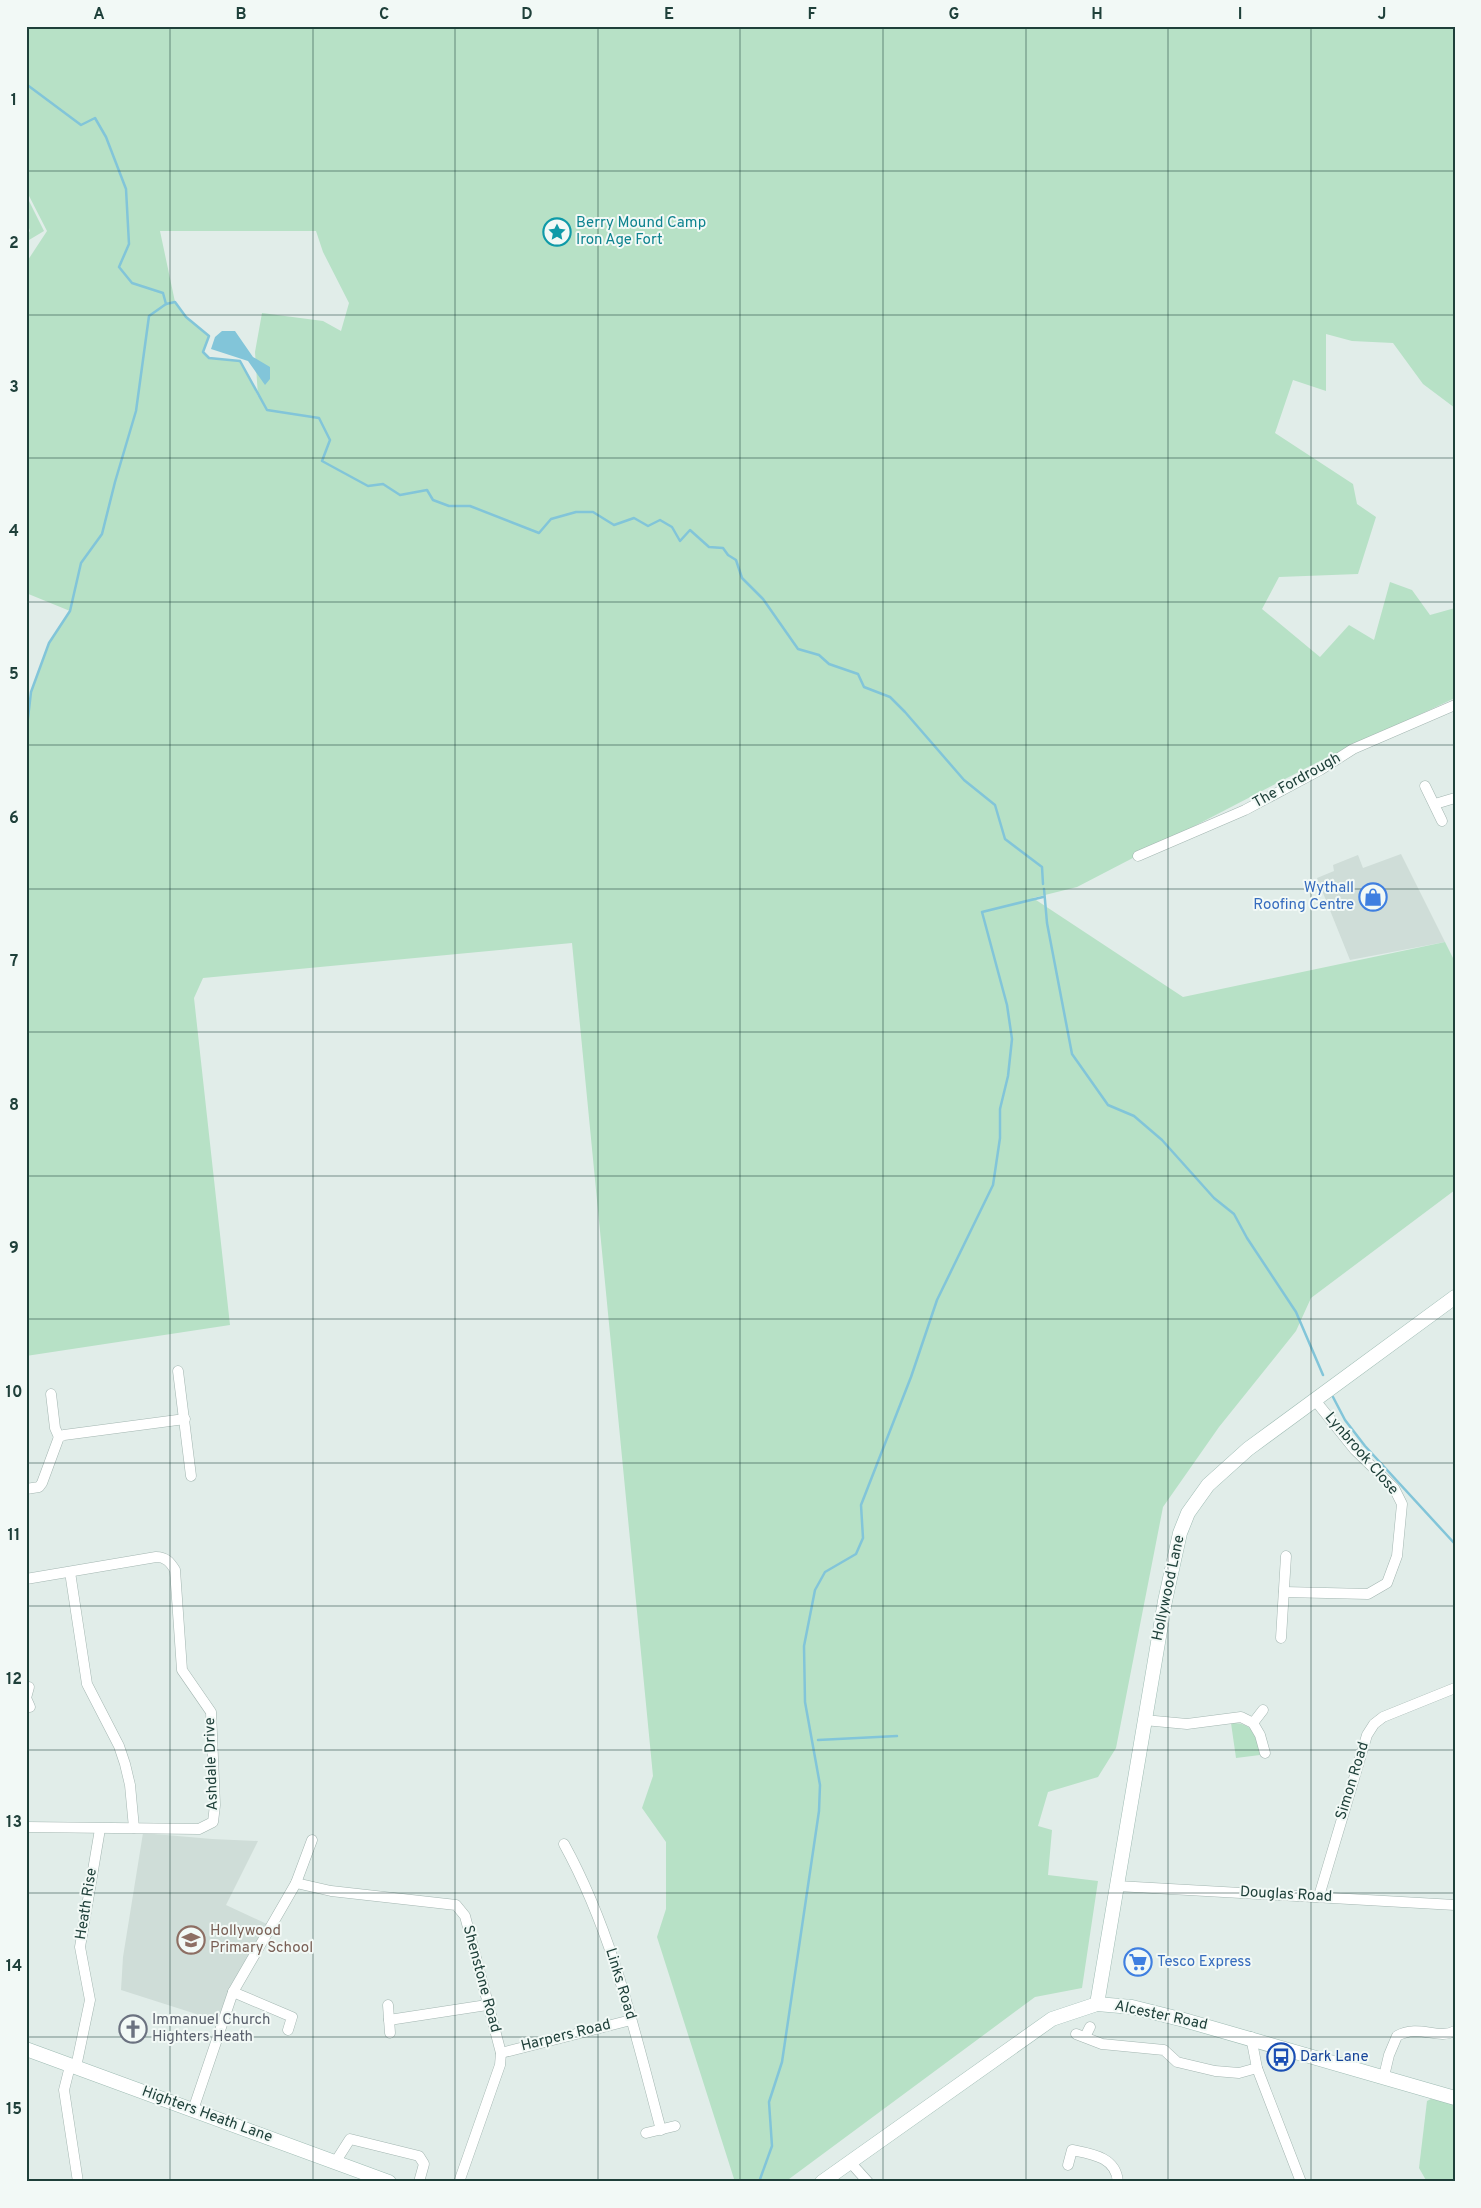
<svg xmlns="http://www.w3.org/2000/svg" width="1481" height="2208" font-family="Overpass,sans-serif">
<rect width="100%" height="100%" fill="#e1ede9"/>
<g fill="#cfddd8">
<polygon points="1401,854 1445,942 1350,960 1317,878 1334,871 1333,865 1358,855 1363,868"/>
<polygon points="143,1833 212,1839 258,1841 226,1905 267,1924 235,1979 218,2021 121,1990 123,1957"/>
</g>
<g fill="#b7e1c6" fill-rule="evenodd">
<path d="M26,26H1455V408L1423,384L1393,343L1352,341L1326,334V391L1293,380L1275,433L1353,484L1357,504L1376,517L1358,574L1279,577L1262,609L1320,657L1349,625L1374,640L1390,582L1412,590L1430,615L1455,608V698L1316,763L1077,887L1033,898L1183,997L1445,942L1455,962V1190L1311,1298L1296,1331L1219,1427L1163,1507L1116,1748L1098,1777L1048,1792L1038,1826L1052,1830L1048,1875L1098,1881L1082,1988L1035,1997L785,2182H735L657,1937L666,1909V1842L642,1808L653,1776L572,943L203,978L194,998L230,1325L26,1356V698L30,699L31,692L49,643L70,611L26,593V263L47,231L26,190ZM160,231H316L323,252L349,303L341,331L323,321L262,313L255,352L258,396L240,361L209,358L203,352L209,336L186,317L175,302Z"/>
<polygon points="26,195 44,231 29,240 26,236 30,231 26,219 29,217 26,211"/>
<path d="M1231,1723C1253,1722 1257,1736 1260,1755L1236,1758Z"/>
<polygon points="1431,2099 1455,2104 1455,2182 1427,2182 1419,2168 1427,2101"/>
</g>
<polygon fill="#82c5d9" points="222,331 235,331 253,357 270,367 270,379 265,385 248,361 211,349 215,337"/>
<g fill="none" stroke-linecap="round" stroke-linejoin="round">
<g stroke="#82c5d9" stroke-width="2.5">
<polyline points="26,84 81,125 95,118 106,137 126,189 129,244 119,267 132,283 163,293 166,304"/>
<polyline points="26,735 31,692 49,643 70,611 81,563 102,534 115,482 136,411 149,316 166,304 175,302 186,317 209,336 203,352 209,358 240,361 267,410 319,418 330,440 322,461 368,486 383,484 400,495 427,490 433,500 449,506 470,506 539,533 551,519 576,512 593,512 614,525 634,518 648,526 660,520 672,527 680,541 690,530 709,547 723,548 728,555 736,560 742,578 763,599 798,649 819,655 829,664 858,674 864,687 890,697 905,712 964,780 995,805 1005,839 1042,867 1043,884"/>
<polyline points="1044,889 1047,923 1072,1054 1108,1105 1134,1116 1162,1140 1214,1198 1234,1214 1247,1238 1296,1312 1323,1375"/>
<polyline points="1333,1397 1345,1420 1365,1446 1455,1544"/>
<polyline points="818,1740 897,1736"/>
<polyline points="759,2182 772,2146 769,2102 782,2062 819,1811 820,1785 805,1702 804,1646 815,1590 825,1572 856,1554 863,1538 861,1505 911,1377 937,1300 993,1185 1000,1138 1000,1109 1008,1076 1012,1039 1007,1005 982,912 1043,897"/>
</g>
<g stroke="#a3b6b1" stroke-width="11">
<g id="street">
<polyline points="1425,786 1442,821"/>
<polyline points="1435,804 1455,798"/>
<polyline points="1138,856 1245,810 1320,770 1353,749 1455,705"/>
<polyline points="178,1371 191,1476"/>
<polyline points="51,1394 55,1428 59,1437"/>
<polyline points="26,1489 39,1487 42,1483 59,1437 64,1435 185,1419"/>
<polyline points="70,1572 87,1684 119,1746 125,1764 130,1785 134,1828"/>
<path d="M26,1579L156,1557C166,1557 170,1562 175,1570L182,1670L211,1712L215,1805L213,1822L199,1829L26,1827"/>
<polyline points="1284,1592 1368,1594 1387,1583 1397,1556 1402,1504 1394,1488 1355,1450 1314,1399"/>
<polyline points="1281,1638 1286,1556"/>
<polyline points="29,1687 26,1698 30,1707"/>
<polyline points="1144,1720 1187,1724 1241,1717 1253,1723 1260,1735 1265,1753"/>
<polyline points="1253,1723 1263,1710"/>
<path d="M564,1844C613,1933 635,2033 661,2130"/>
<polyline points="296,1883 331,1891 456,1905 465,1916 501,2053 500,2065 459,2182"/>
<polyline points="1117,1886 1455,1905"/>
<polyline points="1319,1896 1367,1735 1374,1724 1383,1717 1455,1688"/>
<polyline points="233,1992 292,2017 288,2030"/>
<polyline points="388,2005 390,2033"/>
<polyline points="389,2020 487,2005"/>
<polyline points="1076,2034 1102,2044 1164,2050 1177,2062 1215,2071 1239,2073 1257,2068"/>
<polyline points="1085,2037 1090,2027"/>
<polyline points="1251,2037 1257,2068 1301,2182"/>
<polyline points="501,2053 631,2020"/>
<polyline points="70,2066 64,2090 78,2182"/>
<polyline points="76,2067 90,2000 80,1947 100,1829"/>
<path d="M1384,2076L1389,2055L1397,2036C1419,2024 1438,2040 1455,2031"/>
<polyline points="193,2110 233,1992 296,1883 312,1840"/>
<polyline points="646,2133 675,2126"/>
<polyline points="336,2161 350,2139 419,2156 424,2164 419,2182"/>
<polyline points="850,2162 868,2182"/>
<path d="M1068,2165L1072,2150C1092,2154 1116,2157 1118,2182"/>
</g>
</g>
<g stroke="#9ebbb3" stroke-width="15">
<g id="secondary">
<polyline points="1097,2004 1165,1601 1180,1533 1188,1513 1208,1485 1248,1449 1455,1297"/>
<polyline points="26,2049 389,2182"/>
<polyline points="822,2182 1052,2019 1097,2004 1132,2007 1184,2020 1455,2098"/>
</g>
</g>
<use href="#street" stroke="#fff" stroke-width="10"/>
<use href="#secondary" stroke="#fff" stroke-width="14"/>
</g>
<path fill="none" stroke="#1f403a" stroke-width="1" stroke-opacity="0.55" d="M170,26V2182M313,26V2182M455,26V2182M598,26V2182M740,26V2182M883,26V2182M1026,26V2182M1168,26V2182M1311,26V2182M26,171H1455M26,315H1455M26,458H1455M26,602H1455M26,745H1455M26,889H1455M26,1032H1455M26,1176H1455M26,1319H1455M26,1463H1455M26,1606H1455M26,1750H1455M26,1893H1455M26,2037H1455"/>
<defs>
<g id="sight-ring" transform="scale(1.4375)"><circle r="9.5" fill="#f2f9f6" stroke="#0f9aa8" stroke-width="1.5"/><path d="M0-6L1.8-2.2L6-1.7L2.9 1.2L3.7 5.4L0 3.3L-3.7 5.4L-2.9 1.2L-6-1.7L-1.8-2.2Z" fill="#0f9aa8"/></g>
<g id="shop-ring" transform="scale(1.4375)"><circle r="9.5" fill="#f2f9f6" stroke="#3f7fe0" stroke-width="1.5"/><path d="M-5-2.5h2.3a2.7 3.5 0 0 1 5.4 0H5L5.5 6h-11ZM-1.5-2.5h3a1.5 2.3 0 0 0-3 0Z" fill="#3f7fe0"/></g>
<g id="school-ring" transform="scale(1.4375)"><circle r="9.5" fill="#f2f9f6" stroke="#8d6e63" stroke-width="1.5"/><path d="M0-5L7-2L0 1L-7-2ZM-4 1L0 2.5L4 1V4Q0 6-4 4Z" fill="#8d6e63"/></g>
<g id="supermarket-ring" transform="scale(1.4375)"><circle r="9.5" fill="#f2f9f6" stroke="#3f7fe0" stroke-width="1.5"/><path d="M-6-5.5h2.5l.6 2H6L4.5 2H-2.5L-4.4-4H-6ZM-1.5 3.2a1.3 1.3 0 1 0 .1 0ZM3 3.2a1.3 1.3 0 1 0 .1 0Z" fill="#3f7fe0"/></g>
<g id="church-ring" transform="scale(1.4375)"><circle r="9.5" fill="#f2f9f6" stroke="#6b7280" stroke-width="1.5"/><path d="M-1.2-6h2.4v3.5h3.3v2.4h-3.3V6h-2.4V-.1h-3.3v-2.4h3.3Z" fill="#6b7280"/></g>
<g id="bus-ring" transform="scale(1.4375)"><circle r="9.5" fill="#f2f9f6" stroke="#1a4fb4" stroke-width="1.5"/><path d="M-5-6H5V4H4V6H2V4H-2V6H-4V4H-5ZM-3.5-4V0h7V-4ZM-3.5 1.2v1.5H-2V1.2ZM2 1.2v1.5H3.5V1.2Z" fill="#1a4fb4"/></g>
</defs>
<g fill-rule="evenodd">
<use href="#sight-ring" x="557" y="232"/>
<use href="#shop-ring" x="1373" y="897"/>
<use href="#school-ring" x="191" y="1940"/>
<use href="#supermarket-ring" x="1138" y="1962"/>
<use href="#church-ring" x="133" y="2029"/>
<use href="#bus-ring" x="1281" y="2057"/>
</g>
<g text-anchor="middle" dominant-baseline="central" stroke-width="4" stroke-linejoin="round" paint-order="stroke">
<g font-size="15" fill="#0d838f" stroke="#f2f9f6" text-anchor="start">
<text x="576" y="223">Berry Mound Camp<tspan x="576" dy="17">Iron Age Fort</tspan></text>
</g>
<g font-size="15" fill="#1f403a" stroke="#f2f9f6">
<text transform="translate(1297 781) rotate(-29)">The Fordrough</text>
<text transform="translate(1361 1454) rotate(49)">Lynbrook Close</text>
<text transform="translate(1169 1588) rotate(-78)">Hollywood Lane</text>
<text transform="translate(212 1764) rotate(-92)">Ashdale Drive</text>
<text transform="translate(1353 1781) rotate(-73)">Simon Road</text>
<text transform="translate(1286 1895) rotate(3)">Douglas Road</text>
<text transform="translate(87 1904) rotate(-81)">Heath Rise</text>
<text transform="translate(481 1979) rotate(75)">Shenstone Road</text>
<text transform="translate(620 1984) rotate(73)">Links Road</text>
<text transform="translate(1161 2016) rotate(12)">Alcester Road</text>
<text transform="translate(566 2036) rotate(-14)">Harpers Road</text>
<text transform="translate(207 2115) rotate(20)">Highters Heath Lane</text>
</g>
<g font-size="15" fill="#366cbe" stroke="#f2f9f6" text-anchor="end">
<text x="1354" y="888">Wythall<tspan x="1354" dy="17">Roofing Centre</tspan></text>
<text x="1157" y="1962" text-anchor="start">Tesco Express</text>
</g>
<g font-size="15" fill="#785e54" stroke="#f2f9f6" text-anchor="start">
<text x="210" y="1931">Hollywood<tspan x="210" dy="17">Primary School</tspan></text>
</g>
<g font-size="15" fill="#5b616d" stroke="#f2f9f6" text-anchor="start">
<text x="152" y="2020">Immanuel Church<tspan x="152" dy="17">Highters Heath</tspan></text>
</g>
<g font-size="15" fill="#164399" stroke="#f2f9f6" text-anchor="start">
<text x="1300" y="2057">Dark Lane</text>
</g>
</g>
<rect width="1481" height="2208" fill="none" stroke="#f2f9f6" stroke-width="55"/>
<rect x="28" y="28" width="1426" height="2152" fill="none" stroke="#1f403a" stroke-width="2"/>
<g font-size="16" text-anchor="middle" font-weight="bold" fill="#1f403a">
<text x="99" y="19">A</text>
<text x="241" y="19">B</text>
<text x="384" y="19">C</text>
<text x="527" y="19">D</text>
<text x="669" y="19">E</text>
<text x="812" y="19">F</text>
<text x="954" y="19">G</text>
<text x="1097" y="19">H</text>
<text x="1240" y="19">I</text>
<text x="1382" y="19">J</text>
<text x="14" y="105">1</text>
<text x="14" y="248">2</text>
<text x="14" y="392">3</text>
<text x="14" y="536">4</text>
<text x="14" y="679">5</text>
<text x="14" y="823">6</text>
<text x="14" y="966">7</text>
<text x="14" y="1110">8</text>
<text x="14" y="1253">9</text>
<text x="14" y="1397">10</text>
<text x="14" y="1540">11</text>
<text x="14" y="1684">12</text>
<text x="14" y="1827">13</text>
<text x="14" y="1971">14</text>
<text x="14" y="2114">15</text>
</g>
</svg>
